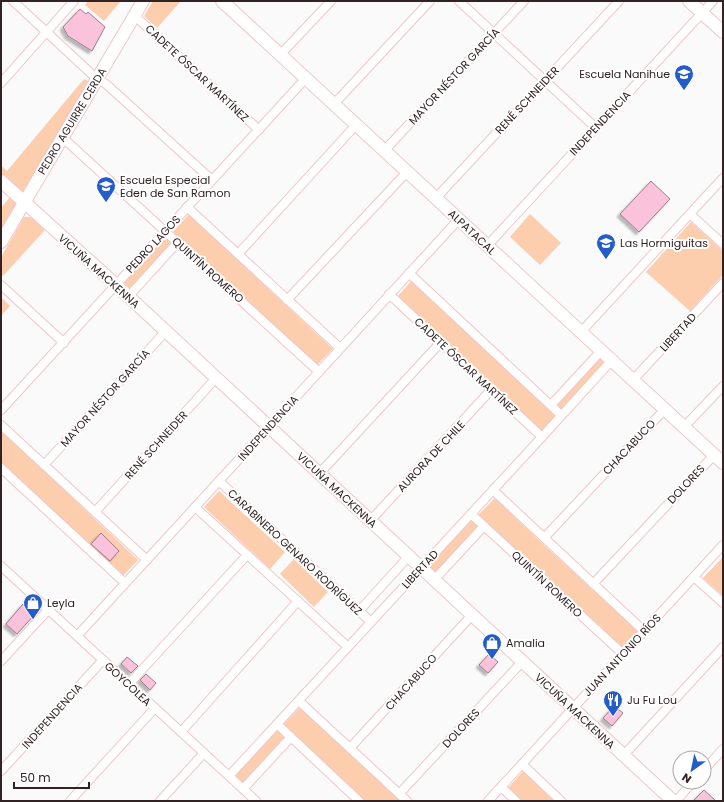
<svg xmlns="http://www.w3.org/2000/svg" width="724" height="802" font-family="Poppins,sans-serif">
<defs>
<filter id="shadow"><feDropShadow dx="-3" dy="3" stdDeviation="1" flood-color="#0004"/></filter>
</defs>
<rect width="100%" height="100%" fill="#f9faf9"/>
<g fill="#fccead">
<polygon points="88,1 121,1 104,21 85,5"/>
<polygon points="153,1 181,1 157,28 144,16"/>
<polygon points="84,79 90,82 24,192 21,194 1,175 1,166 7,171"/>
<polygon points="10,197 17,203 1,231 1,208"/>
<polygon points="189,214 333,349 317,365 173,232"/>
<polygon points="530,214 561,243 540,265 510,237"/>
<polygon points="24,217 31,217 45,230 3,276 1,274 1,257"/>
<polygon points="691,222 723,251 723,275 690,311 646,272"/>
<polygon points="166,235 174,242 131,289 123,283"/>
<polygon points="412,280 556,415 542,431 398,296"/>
<polygon points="1,297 10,306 1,316"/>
<polygon points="599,356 607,362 562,411 555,405"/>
<polygon points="1,430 138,560 121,578 1,464"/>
<polygon points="219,491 285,552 270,569 204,507"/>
<polygon points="495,498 542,543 640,633 624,650 478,515"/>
<polygon points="471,518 479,526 435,573 426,565"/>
<polygon points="723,557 723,596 703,578"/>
<polygon points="294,559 328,592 314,607 280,574"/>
<polygon points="300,707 400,801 365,801 294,734 284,724"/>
<polygon points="277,729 287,739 244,785 233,775"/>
<polygon points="523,771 556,801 520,801 507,789"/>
</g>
<g fill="#fbc2db" stroke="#9f7c8c" filter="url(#shadow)">
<polygon points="80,9 86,14 88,12 105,27 92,51 68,36 63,27"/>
<polygon points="651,181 670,199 639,232 620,214"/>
<polygon points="101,533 119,551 110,561 91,544"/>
<polygon points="23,604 35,614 17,634 6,624"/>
<polygon points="489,654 498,662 488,673 479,665"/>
<polygon points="127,657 138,666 131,673 121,664"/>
<polygon points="146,674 156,683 150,690 140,680"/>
<polygon points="614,706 623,713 612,726 603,718"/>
<polygon points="704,790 716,801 693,801"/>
</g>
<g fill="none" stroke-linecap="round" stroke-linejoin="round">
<g stroke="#f0c6c9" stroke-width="10">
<g id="street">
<polyline points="13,1 97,79 106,84 212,180"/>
<polyline points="459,1 596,128"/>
<polyline points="135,16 259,130"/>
<polyline points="280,55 331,1"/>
<polyline points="1,83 74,1"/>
<polyline points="334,104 430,1"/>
<polyline points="62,137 319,372"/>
<polyline points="384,151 524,1"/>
<polyline points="436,198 619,1"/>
<polyline points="187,207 340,348"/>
<polyline points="690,214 723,244"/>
<polyline points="487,246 713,1"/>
<polyline points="238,254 356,125"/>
<polyline points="409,273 561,415"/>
<polyline points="1,285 64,343"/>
<polyline points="389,294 542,437"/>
<polyline points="128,297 178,242"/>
<polyline points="287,300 407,172"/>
<polyline points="581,332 723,178"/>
<polyline points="633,380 723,283"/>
<polyline points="551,405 601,351"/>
<polyline points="1,410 306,78"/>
<polyline points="1,425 147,560"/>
<polyline points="684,427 723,386"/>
<polyline points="44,465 166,331"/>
<polyline points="1,468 125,583"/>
<polyline points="319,474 440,343"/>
<polyline points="219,481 371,622"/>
<polyline points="493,490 644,631"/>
<polyline points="195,507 348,647"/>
<polyline points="95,512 216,378"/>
<polyline points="471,514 623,654"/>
<polyline points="370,521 491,390"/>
<polyline points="544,538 665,409"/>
<polyline points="1,566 256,801"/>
<polyline points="694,577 723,603"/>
<polyline points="434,580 484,526"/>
<polyline points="593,584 714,455"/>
<polyline points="359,611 409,556"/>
<polyline points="77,636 459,219"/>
<polyline points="1,661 48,610"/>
<polyline points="129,684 247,555"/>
<polyline points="299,701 407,801"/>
<polyline points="277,724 359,801"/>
<polyline points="181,732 298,601"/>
<polyline points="350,748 472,615"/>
<polyline points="623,756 723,647"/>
<polyline points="522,764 561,801"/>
<polyline points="704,770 723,749"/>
<polyline points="1,771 103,660"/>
<polyline points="229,776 542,437 612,360"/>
<polyline points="501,787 516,801"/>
<polyline points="243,789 291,737"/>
<polyline points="399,794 522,662"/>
<polyline points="70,801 155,708"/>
<polyline points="160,801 204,753"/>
<polyline points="488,801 723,545"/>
<polyline points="676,801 693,782"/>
</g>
</g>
<g stroke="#f0c6c9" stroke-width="14">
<g id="secondary">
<polyline points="222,1 723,463"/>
<polyline points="689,1 723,32"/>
<polyline points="1,181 116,285 673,801"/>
<polyline points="1,242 143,1"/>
</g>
</g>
<use href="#street" stroke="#fff" stroke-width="8"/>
<use href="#secondary" stroke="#fff" stroke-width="12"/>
</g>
<defs>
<g id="school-pin" transform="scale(1)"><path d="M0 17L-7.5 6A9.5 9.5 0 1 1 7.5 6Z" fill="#245cc9" stroke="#fff"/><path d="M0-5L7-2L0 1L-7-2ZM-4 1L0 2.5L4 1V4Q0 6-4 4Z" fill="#fff"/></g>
<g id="shop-pin" transform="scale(1)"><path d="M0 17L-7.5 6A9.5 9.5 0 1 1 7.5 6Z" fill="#245cc9" stroke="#fff"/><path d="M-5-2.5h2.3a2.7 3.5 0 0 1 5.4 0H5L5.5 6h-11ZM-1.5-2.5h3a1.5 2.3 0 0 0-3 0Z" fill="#fff"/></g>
<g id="restaurant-pin" transform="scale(1)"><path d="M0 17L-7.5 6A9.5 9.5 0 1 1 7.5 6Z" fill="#245cc9" stroke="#fff"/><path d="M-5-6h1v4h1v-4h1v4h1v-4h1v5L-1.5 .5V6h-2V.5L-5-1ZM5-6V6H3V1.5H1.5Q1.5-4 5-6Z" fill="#fff"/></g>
</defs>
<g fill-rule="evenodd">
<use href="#school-pin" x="684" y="74"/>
<use href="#school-pin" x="106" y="186"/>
<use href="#school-pin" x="606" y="243"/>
<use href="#shop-pin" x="33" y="603"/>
<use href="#shop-pin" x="492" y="643"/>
<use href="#restaurant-pin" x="613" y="700"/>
</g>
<g text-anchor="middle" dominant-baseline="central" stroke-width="4" stroke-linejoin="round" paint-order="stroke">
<g font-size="11" fill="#312223" stroke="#fff">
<text transform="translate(197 73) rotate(43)">CADETE ÓSCAR MARTÍNEZ</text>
<text transform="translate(454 76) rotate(-47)">MAYOR NÉSTOR GARCÍA</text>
<text transform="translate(527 100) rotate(-47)">RENÉ SCHNEIDER</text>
<text transform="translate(72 121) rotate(-59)">PEDRO AGUIRRE CERDA</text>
<text transform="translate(600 123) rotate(-47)">INDEPENDENCIA</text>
<text transform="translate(472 232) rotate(43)">ALPATACAL</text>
<text transform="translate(153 244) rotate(-47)">PEDRO LAGOS</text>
<text transform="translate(208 270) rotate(42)">QUINTÍN ROMERO</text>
<text transform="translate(99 271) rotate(42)">VICUÑA MACKENNA</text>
<text transform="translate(678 332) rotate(-47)">LIBERTAD</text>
<text transform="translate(466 366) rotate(43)">CADETE ÓSCAR MARTÍNEZ</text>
<text transform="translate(105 398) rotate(-48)">MAYOR NÉSTOR GARCÍA</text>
<text transform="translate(268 428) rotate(-48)">INDEPENDENCIA</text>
<text transform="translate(156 445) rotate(-48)">RENÉ SCHNEIDER</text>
<text transform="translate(629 447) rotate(-47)">CHACABUCO</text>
<text transform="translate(431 456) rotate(-47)">AURORA DE CHILE</text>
<text transform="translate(686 484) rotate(-47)">DOLORES</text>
<text transform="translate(337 490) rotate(43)">VICUÑA MACKENNA</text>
<text transform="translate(295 552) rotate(43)">CARABINERO GENARO RODRÍGUEZ</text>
<text transform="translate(420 569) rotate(-47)">LIBERTAD</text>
<text transform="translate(547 584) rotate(43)">QUINTÍN ROMERO</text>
<text transform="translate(622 655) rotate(-47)">JUAN ANTONIO RÍOS</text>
<text transform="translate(411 682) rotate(-48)">CHACABUCO</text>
<text transform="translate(128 684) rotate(43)">GOYCOLEA</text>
<text transform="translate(575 711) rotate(43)">VICUÑA MACKENNA</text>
<text transform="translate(52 716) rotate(-48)">INDEPENDENCIA</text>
<text transform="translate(461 728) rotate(-47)">DOLORES</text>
</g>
<g font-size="11" fill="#312223" stroke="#fff" text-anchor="start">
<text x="670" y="74" text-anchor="end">Escuela Nanihue</text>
<text x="120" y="180">Escuela Especial<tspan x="120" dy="13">Eden de San Ramon</tspan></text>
<text x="620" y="243">Las Hormiguitas</text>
<text x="47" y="603">Leyla</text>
<text x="506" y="643">Amalia</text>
<text x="627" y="700">Ju Fu Lou</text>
</g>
</g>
<rect width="724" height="802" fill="none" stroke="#312223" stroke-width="4"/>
<g transform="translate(692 770) rotate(213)"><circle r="19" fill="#ffffff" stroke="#ada7a7"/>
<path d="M0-3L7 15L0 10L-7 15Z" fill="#245cc9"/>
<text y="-6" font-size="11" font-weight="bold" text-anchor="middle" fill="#312223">N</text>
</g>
<path d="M14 782v6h75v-6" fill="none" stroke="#312223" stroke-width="2"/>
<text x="20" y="782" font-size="12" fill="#312223" stroke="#ffffff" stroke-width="3" paint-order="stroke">50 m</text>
</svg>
